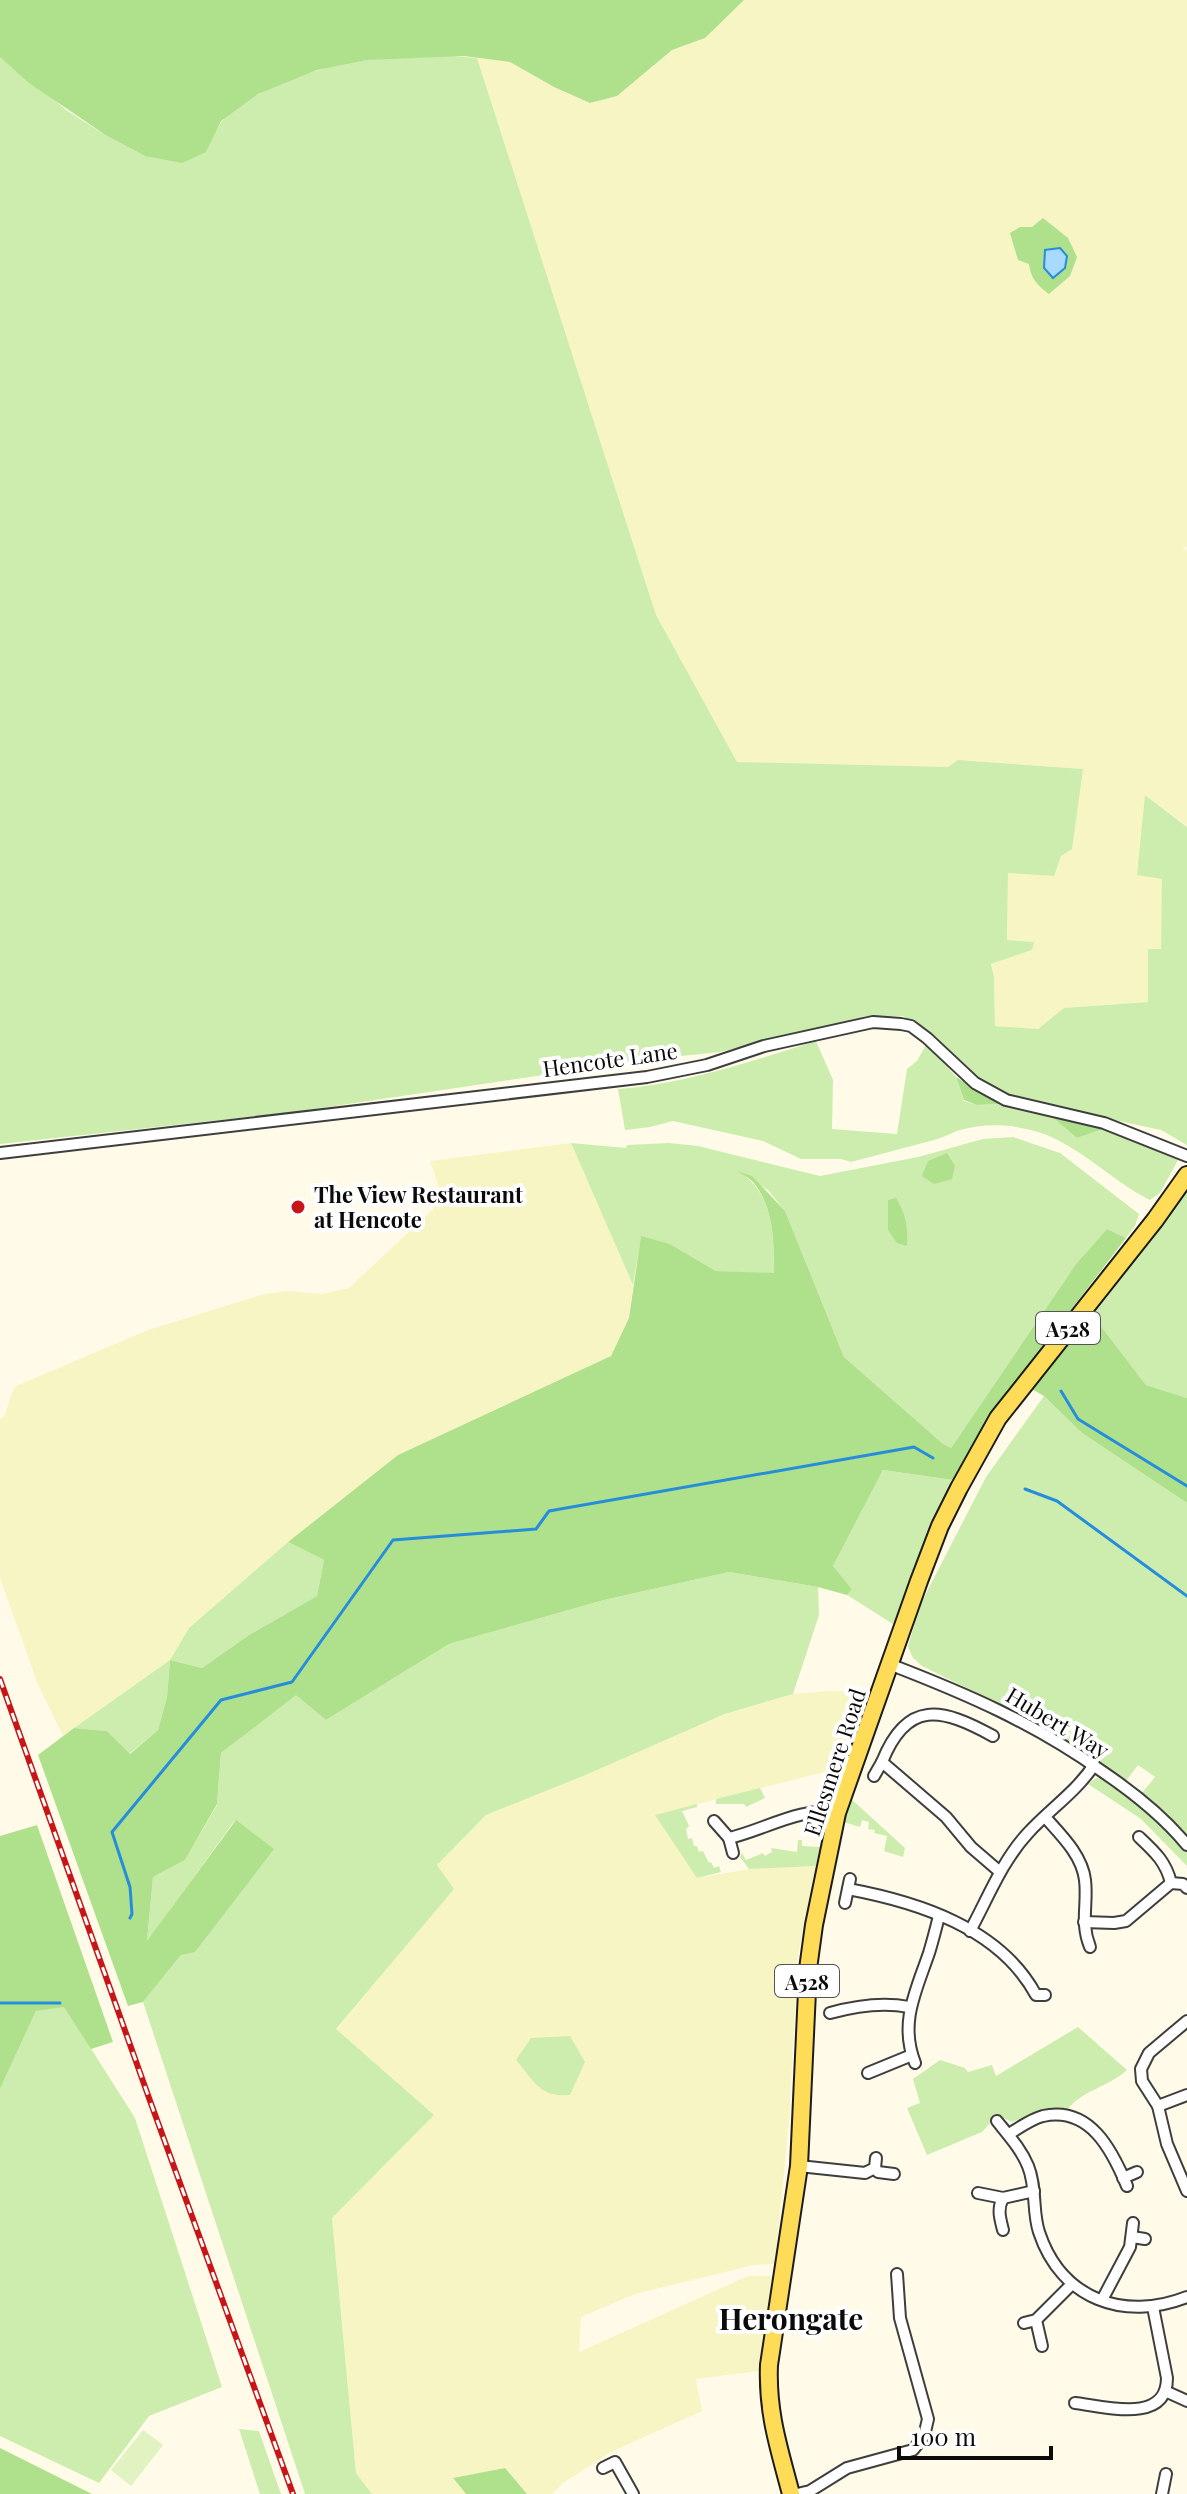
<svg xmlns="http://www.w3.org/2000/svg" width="1187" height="2494" font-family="'Playfair Display',serif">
<rect width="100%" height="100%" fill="#fffbe8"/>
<g fill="#f8f5c5">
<polygon points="744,0 1187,0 1187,548 1182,546 1187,551 1187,826 1145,795 1162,879 1163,900 1161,949 1148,950 1148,1002 1064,1008 1038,1029 995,1026 994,977 991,964 1032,950 1033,942 1007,940 1008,873 1054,875 1061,856 1082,769 958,760 948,767 737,763 656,615 477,58 510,62 554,87 591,103 617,96 672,50 705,38"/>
<polygon points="571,1143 633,1285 629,1318 611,1356 398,1455 288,1542 189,1628 170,1660 63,1736 38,1685 0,1578 0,1419 4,1417 11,1395 16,1386 148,1330 264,1294 289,1291 322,1294 349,1288 433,1209 440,1190 430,1161"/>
<polygon points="828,1691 862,1692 836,1769 655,1815 697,1878 749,1869 816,1866 798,1955 789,2121 775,2264 754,2265 635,2294 581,2317 579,2352 748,2276 773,2276 759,2371 696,2379 702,2411 611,2452 563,2483 552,2494 527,2494 504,2468 453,2479 466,2494 372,2494 356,2473 332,2218 433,2115 336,2030 453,1889 437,1865 486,1815 588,1774 726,1714 793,1694"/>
</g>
<g fill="#cdedae">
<path d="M0,53L66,110L107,136L145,156L206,152C211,142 216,127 224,119C282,63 399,49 477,58L656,615L737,762L948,767L958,760L1083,769L1072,849L1061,856L1054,876L1008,873L1007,940L1034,942L1032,950L991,964L994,977L995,1026L1038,1029L1064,1008L1148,1002V949H1161L1162,879L1137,875L1145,795L1187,827V1145L1161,1130L1010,1098L979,1082L930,1036L903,1016H866L720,1052L644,1060L294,1112L0,1144Z"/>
<path d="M816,1041L833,1080L832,1129L897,1134L907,1069L917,1061L927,1043L956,1077L964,1101L977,1105L999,1104L1051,1116L1077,1138L1103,1129L1178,1160L1160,1193L1150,1200C1114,1182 1085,1151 1047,1135C1018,1124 986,1122 957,1131C949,1134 942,1138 934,1140C906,1147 879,1155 851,1162L841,1159H801L763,1141L673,1121L650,1127L625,1130L618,1089C685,1084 752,1061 816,1041Z"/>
<path d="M1013,1137L1060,1153L1139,1214L1135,1226L1126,1238L1107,1229L1076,1264L951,1448L942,1443L844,1357L785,1211L768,1190L741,1173C774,1195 774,1238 774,1274L716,1271L670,1244L641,1237L633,1285L571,1143L626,1148L627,1145L669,1143L698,1146L820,1176L918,1157L983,1139Z"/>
<polygon points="1187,1187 1187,1398 1146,1385 1090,1312"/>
<path d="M1044,1396L1082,1433L1187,1503V1834L1142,1793L1155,1777L1138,1765L1126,1781C1059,1731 995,1702 922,1666L913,1658L908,1647L919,1607L986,1477Z"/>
<polygon points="883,1470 953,1480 893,1624 847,1595 852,1589 833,1566"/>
<polygon points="288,1542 324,1560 317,1596 249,1635 202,1668 170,1660 167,1697 158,1730 129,1754 107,1731 74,1728 170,1660 189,1628"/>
<polygon points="729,1572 818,1587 819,1615 793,1694 725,1714 588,1774 486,1815 437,1865 454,1889 336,2029 434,2115 332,2218 356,2473 372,2494 305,2494 143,2002 181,1955 235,1820 147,1942 153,1877 185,1860 217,1805 221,1753 296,1694 326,1720 449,1644 604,1600"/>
<path d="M1096,1778L1102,1779C1133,1801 1162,1824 1187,1853V1866L1141,1819L1088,1784Z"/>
<polygon points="760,1788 765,1798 746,1807 744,1804 716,1804 716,1799"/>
<polygon points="849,1797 905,1848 903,1857 884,1851 887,1836 874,1833 875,1830 868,1829 869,1822 862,1820 860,1827 840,1821"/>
<polygon points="697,1804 697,1807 682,1811 689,1826 686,1829 688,1839 692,1838 694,1846 697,1846 699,1852 703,1851 709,1863 711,1862 714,1868 719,1866 721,1872 697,1878 655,1815"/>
<polygon points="798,1840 802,1840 802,1846 820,1847 816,1866 749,1869 740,1857 742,1853 746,1860 763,1853 765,1856 772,1852 771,1848 797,1852"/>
<polygon points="64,2006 135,2118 222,2387 149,2416 99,2483 0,2436 0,2089 36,2011"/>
<path d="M1078,2027L1127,2070C1109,2087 1082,2090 1067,2110L1045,2109L1012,2122L997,2115L982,2132L927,2155L907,2108L920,2103L913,2079L940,2060L965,2068L968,2072L992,2065L996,2076Z"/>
<path d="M570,2036L585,2062L570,2095C540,2098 534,2081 516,2060L531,2038Z"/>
<polygon points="239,2429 259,2431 281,2494 260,2494"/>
</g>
<g fill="#afe08c">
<polygon points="0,0 744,0 705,38 672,50 617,96 590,103 554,87 510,62 464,56 367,60 317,70 258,94 221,121 206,152 182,163 145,156 107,136 29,83 0,57"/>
<path d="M1043,218L1068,238L1077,257L1070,276L1049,294C1037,285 1031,279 1029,264L1018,260L1010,233L1020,227H1032Z"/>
<polygon points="956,1077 999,1104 977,1105 964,1100"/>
<polygon points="1051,1116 1103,1129 1077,1138"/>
<polygon points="947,1153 955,1166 952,1179 934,1184 922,1176 928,1161"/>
<path d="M737,1171L752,1176L785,1211L844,1357L942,1443L951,1448L1076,1264L1107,1229L1126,1238L1010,1389L953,1480L883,1470L833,1566L852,1589L847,1595L818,1587L729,1572L604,1600L449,1644L326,1720L296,1695L221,1753L217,1804L185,1860L153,1877L147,1941L236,1820L274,1849L195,1952L181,1955L143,2002L128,2006L38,1755L74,1728L107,1731L130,1754L158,1730L167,1697L170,1660L202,1668L249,1635L317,1596L324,1560L288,1542L398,1455L611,1356L629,1318L641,1236L670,1244L716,1271L774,1273C774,1243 774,1207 753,1182C749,1178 742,1174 737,1171Z"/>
<path d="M896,1198C906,1214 908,1228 907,1246L897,1243L888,1230V1200Z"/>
<polygon points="1090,1312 1146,1385 1187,1398 1187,1503 1082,1433 1044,1396 1030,1388"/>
<polygon points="37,1825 113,2042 91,2049 64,2007 36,2011 0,2089 0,1836"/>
<polygon points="0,2448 92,2494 0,2494"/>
<polygon points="505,2468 527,2494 466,2494 453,2478"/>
</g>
<polygon fill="#e0f3c1" points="143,2430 163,2445 131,2486 111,2470"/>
<polygon fill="#a7dafd" stroke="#268ddb" stroke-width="2" points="1060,248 1067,256 1065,268 1053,278 1044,268 1045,250"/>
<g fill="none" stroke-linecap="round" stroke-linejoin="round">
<g stroke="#268ddb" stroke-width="3">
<polyline points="1061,1391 1078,1419 1187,1486"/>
<polyline points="1025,1489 1057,1501 1187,1596"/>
<polyline points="130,1918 132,1914 130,1887 112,1832 221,1700 292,1682 393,1540 536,1529 549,1511 914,1447 933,1458"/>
<polyline points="0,2003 60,2003"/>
</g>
<g stroke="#3e3e3e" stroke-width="14">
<g id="street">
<polyline points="0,1153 647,1077 707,1065 764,1046 873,1022 901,1024 911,1026 927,1038 975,1083 1006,1100 1104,1123 1187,1156"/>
<path d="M889,1664C967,1694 1034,1723 1103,1772C1134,1793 1163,1816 1187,1845"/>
<path d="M993,1736C942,1708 907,1699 882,1762L946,1817L971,1847L1000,1872"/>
<polyline points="874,1776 882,1762"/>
<path d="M1045,1817C1061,1835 1082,1855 1085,1880C1088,1905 1080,1922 1090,1947"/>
<path d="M714,1821L729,1838C764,1830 802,1806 837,1813"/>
<path d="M1139,1837C1155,1852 1166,1862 1171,1883"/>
<polyline points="729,1838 733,1853"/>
<path d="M848,1889C918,1902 1000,1928 1036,1995H1045"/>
<polyline points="845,1903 850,1879"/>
<polyline points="1084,1922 1114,1923 1126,1921 1171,1883 1183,1884 1187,1888"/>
<path d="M970,1931C988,1898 1002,1861 1028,1833C1050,1809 1076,1792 1094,1765"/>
<path d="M830,2013C855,2006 884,2002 909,2007"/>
<polyline points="1187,2021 1149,2053 1141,2069 1142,2081 1158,2106 1167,2144 1187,2191"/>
<path d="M915,2063C899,2023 916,1991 929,1953C933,1940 936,1928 939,1916"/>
<polyline points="868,2073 912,2055"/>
<polyline points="1158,2106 1187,2095"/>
<path d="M997,2121C1009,2136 1021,2149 1028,2166C1037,2188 1032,2211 1039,2232C1061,2299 1124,2322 1187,2297"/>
<path d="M1009,2134C1019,2128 1031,2119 1043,2116C1090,2106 1112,2150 1127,2186"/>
<polyline points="799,2166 865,2173 875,2168 876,2158"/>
<polyline points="875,2168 878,2172 894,2174"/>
<polyline points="1123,2178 1137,2172"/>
<polyline points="978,2193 1003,2198 1034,2191"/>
<path d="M1003,2198C997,2209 1000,2218 1003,2230"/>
<polyline points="1132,2237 1145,2239"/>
<polyline points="1102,2300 1130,2247 1133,2223"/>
<polyline points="1036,2320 1042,2346"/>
<polyline points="1024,2323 1036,2320 1072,2284"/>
<polyline points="1165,2391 1187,2401"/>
<path d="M1075,2403C1103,2406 1167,2425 1167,2378L1153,2307"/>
<polyline points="603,2468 615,2462 633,2494"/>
<polyline points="797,2494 810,2491 847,2468 913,2450 924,2436 928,2419 900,2318 897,2274"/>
<polyline points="1162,2494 1166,2474"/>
</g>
</g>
<g stroke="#1c1c1c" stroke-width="20">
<path id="primary" d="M791,2494C779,2448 767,2413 769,2365L799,2166L808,1969L814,1925L837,1813L919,1581L940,1526L959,1488L998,1418L1155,1220L1187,1175"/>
</g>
<use href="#street" stroke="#fff" stroke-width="10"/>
<use href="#primary" stroke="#ffdc58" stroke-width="16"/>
<g stroke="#c81518" stroke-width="6">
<polyline id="rail" points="0,1679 149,2098 293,2494"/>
</g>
<use href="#rail" stroke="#fff" stroke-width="3" stroke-dasharray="9" stroke-linecap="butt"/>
</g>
<circle fill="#c81518" stroke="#fff" stroke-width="3" cx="298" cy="1207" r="8"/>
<g text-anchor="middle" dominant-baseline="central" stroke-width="8" stroke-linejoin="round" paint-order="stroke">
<g fill="#fff" stroke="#545454" stroke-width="2">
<rect x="1036" y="1312" width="64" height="32" rx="6"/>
<rect x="775" y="1965" width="64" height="32" rx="6"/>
</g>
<g font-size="20" font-weight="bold" fill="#0b0b0b">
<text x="1068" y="1328">A528</text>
<text x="807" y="1981">A528</text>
</g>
<g font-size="22" fill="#0b0b0b" stroke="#fff">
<text transform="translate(610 1059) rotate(-8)">Hencote Lane</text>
<text transform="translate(1058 1722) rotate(31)">Hubert Way</text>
<text transform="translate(834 1762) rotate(-72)">Ellesmere Road</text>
</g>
<g font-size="22" font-weight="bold" fill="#0b0b0b" stroke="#fff" text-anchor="start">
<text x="314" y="1194">The View Restaurant<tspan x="314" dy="25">at Hencote</tspan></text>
</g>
<g font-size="30" font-weight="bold" fill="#0b0b0b" stroke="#fff">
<text x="791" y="2318">Herongate</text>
</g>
</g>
<path d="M899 2446v12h152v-12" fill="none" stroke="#0b0b0b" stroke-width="4"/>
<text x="911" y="2446" font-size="24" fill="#0b0b0b" stroke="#ffffff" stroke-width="6" paint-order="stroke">100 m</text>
</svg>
